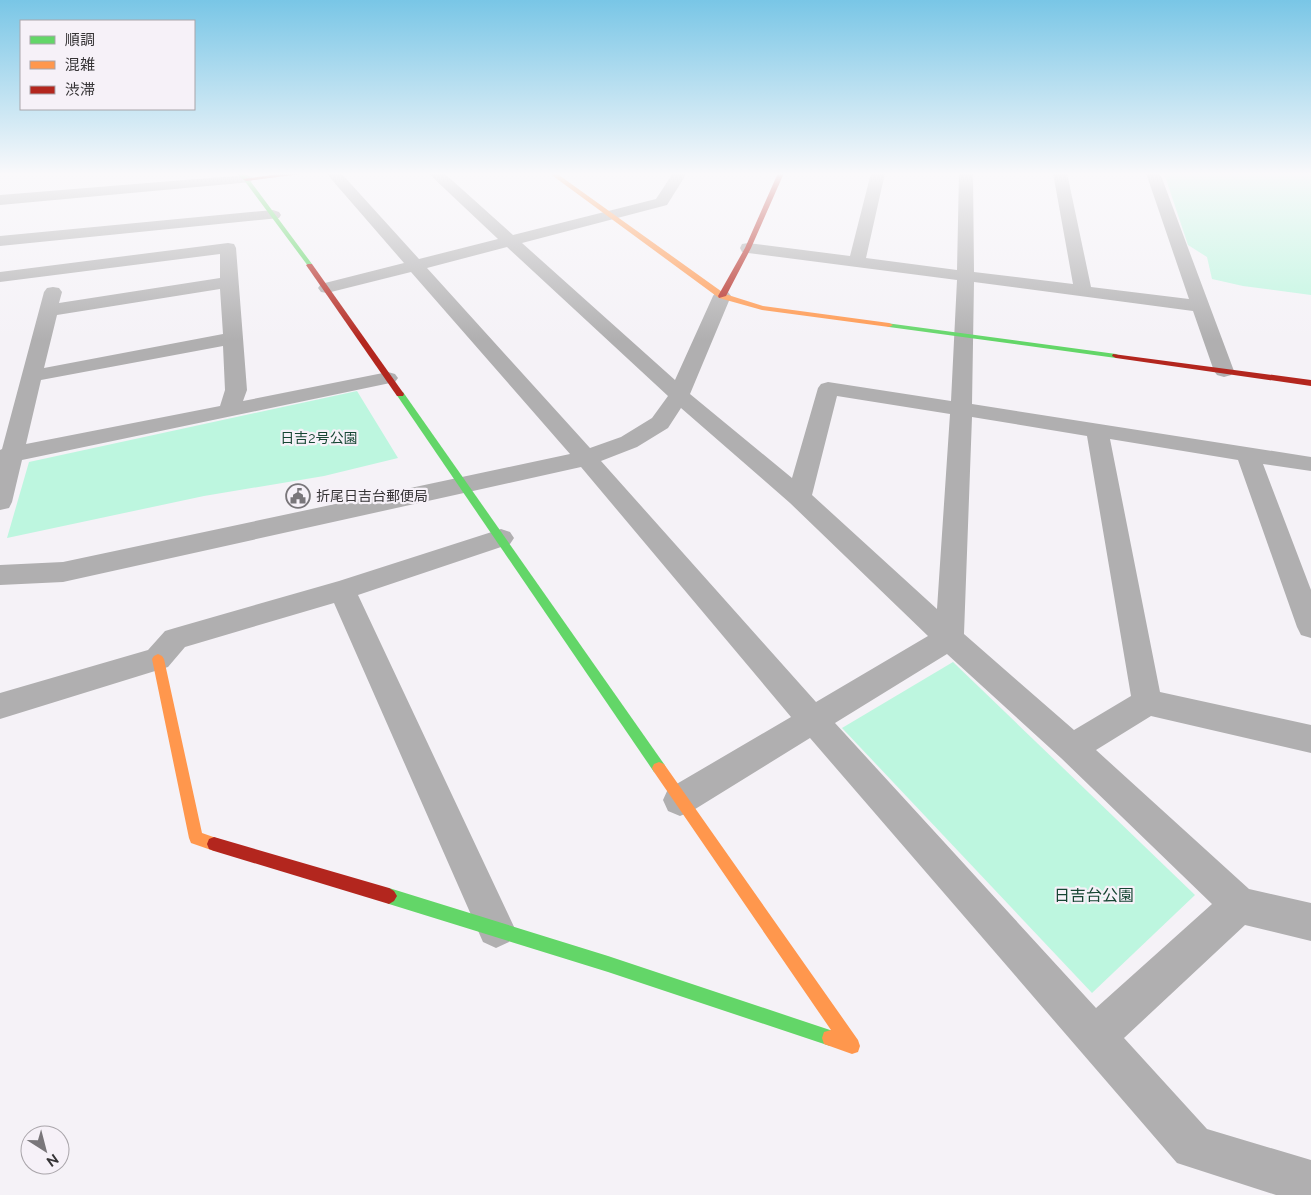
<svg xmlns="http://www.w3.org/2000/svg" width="1311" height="1195" font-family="Raleway,'Noto Sans JP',sans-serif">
<rect width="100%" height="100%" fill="#f5f2f7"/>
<g fill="#bdf6df">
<polygon points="1164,173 1311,173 1311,295 1243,286 1212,279 1207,257 1188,245"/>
<polygon points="357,391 398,458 324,476 204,496 7,538 29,462"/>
<polygon points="953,662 1195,895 1092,993 842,728"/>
</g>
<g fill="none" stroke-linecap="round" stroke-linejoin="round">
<g fill="#b0afb0" fill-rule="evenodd">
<path d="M326,173H341L419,259L498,239L428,173H444L513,235L656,199L673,173H687L667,205L522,243L675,380L713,296L716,292L722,291L728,292L731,296L690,394L792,478L818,388L821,384L828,382L951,401L957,280L748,253L742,252L740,248L742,244L748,243L850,256L871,173H885L866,258L957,270L959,173H973L974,272L1073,284L1053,173H1067L1091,287L1189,299L1146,173H1160L1234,371L1231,375L1224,377L1217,375L1214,371L1193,311L974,282L972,404L1311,457V471L1263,464L1311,590V638L1301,635L1297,627L1238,460L1110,439L1160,692L1311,725V753L1151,716L1096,750L1249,889L1311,903V941L1245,925L1124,1038L1207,1129L1311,1160V1195H1276L1177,1163L810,738L692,811L680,816L668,811L663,800L668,789L791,717L581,467L63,582L0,585V565L63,562L570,454L411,272L327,293L321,292L318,288L321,284L404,263ZM507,247L668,396L652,418L621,437L590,448L427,268ZM837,396L950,414L937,609L812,495ZM681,408L790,503L928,636L816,702L601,461L637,447L668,428ZM972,417L1087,436L1131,696L1074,730L964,634ZM947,654L1061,758L1212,904L1096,1008L835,723Z"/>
<polygon points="246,175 251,176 253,179 251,182 0,205 0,195"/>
<polygon points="273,210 279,212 281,215 279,218 0,246 0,236"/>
<path d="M228,243L234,244L236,248L247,390L243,401L388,372L395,374L398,378L395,382L22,460L12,502L9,508L0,510V450L2,449L44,292L47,288L53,287L59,288L62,292L59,303L220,278V254L0,282V272ZM220,289L223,334L44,368L57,315ZM223,346L225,390L220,406L26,444L41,380Z"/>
<polygon points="501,529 510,532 514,538 510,544 358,595 515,929 509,942 496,948 483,942 334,603 185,647 168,667 0,719 0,693 148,650 165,631 175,628 339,581"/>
</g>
<g fill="#63d668" fill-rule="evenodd">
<polygon points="236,173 243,173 248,178 312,264 312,266 308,266 244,180"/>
<polygon points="886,323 1116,354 1120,356 1116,358 889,327 885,325"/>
<polygon points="400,391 403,392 664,764 666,768 664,772 659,774 654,772 396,394"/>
<polygon points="389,888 608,956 836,1032 838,1038 836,1044 830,1046 608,972 389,904 384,901 381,896 384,891"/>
</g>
<g fill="#ff974d" fill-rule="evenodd">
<polygon points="549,173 556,173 725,294 763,306 889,323 893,325 889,327 762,310 719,298"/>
<polygon points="158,654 162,656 164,659 202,833 219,839 221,844 219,849 214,851 191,843 189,838 152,659 154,656"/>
<polygon points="659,762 664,764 858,1040 860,1046 858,1052 852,1054 824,1044 822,1038 824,1032 831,1030 654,772 652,768 654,764"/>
</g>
<g fill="#b3261e" fill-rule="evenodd">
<polygon points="286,173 309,173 246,181 243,179"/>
<polygon points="778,173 784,173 751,248 726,296 719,298 718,296 745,248"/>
<polygon points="308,264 312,264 404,394 403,396 397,396 306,265"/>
<polygon points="1113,354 1311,380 1311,386 1116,358 1112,356"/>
<polygon points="214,837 389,888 394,891 397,896 394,901 389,904 214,851 209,849 207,844 209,839"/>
</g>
</g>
<linearGradient id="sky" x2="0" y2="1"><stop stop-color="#79c6e6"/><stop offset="0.51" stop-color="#faf9fb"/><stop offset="1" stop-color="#faf9fb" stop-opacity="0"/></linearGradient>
<rect width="1311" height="341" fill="url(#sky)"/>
<defs>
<g id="civic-ring" transform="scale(1.25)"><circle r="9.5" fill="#f6f1f8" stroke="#79767a" stroke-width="1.5"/><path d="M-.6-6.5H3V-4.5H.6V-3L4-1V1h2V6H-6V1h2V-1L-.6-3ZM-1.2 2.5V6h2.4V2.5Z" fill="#79767a"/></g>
</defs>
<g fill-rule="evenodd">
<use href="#civic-ring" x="298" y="496"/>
</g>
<g text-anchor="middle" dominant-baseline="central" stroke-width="4.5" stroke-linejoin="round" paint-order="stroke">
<g font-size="14" fill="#164633" stroke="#f6f1f8">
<text x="319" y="438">日吉2号公園</text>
</g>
<g font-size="14" fill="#363436" stroke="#f6f1f8" text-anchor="start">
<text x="316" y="496">折尾日吉台郵便局</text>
</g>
<g font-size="16" fill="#164633" stroke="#f6f1f8">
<text x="1094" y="895">日吉台公園</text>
</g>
</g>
<rect x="20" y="20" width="175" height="90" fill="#f6f1f8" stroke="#a9a5aa"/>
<rect x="30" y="36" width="25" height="8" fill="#63d668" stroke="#a9a5aa"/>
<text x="65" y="45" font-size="15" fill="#363436">順調</text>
<rect x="30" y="61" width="25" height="8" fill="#ff974d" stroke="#a9a5aa"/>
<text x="65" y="70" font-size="15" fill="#363436">混雑</text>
<rect x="30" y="86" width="25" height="8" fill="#b3261e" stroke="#a9a5aa"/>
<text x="65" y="95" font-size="15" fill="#363436">渋滞</text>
<g transform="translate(45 1150) rotate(144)"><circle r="24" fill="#f6f1f8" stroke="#a9a5aa"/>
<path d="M0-4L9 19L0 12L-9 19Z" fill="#79767a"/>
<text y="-8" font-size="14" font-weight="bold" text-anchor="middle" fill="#363436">N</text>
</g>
</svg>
